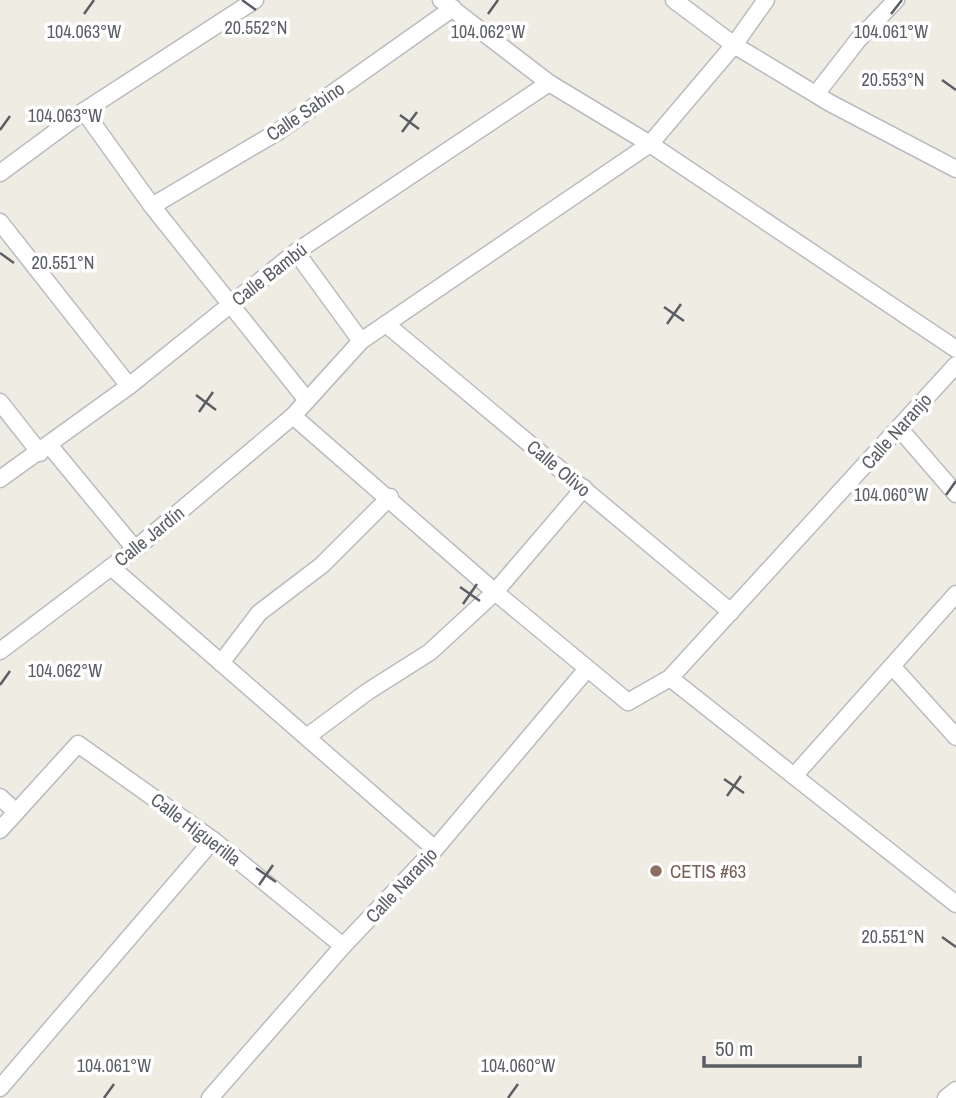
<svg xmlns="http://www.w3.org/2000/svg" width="956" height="1098" font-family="'Archivo Narrow',sans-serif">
<rect width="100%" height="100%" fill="#efede3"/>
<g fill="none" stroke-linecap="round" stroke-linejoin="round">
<g stroke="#b8bbc0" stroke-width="19">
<g id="minor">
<polyline points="441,0 549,83 650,144 734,45 766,0"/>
<polyline points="674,0 734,45 830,103 956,169"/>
<polyline points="816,94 858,40 896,0"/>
<polyline points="84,111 152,206 306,399"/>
<polyline points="0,173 84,111 255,0"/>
<polyline points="152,206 279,131 453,8"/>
<polyline points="0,222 129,386"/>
<polyline points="296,252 361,341"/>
<polyline points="386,324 731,612"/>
<polyline points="0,402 40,453"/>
<polyline points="293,416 495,592 628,702 670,678 956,365"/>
<polyline points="899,428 956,494"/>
<polyline points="50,446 135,549"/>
<polyline points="0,479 129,386 296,252 549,83"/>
<polyline points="111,567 435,849"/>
<polyline points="0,651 135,549 293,416 361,341 650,144 956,349"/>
<polyline points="221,663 259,613 322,565 390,497"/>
<polyline points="892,666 956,737"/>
<polyline points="670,678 956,904"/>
<polyline points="308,736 367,692 430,652 495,592 584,488"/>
<polyline points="794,776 956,594"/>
<polyline points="0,797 15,811"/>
<polyline points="0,830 78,744 213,840 343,946"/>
<polyline points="0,1088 213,840"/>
<polyline points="210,1098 343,946 435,849 587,669"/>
<polyline points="946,1098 956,1090"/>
</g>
</g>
<use href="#minor" stroke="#fff" stroke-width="16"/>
</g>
<path fill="none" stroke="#5b5f65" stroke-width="2.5" d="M242,0L256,10M84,14L94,0M488,14L498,0M891,14L902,0M942,80L956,90M400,115L419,129M0,130L10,116M402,132L417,112M0,253L14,263M664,307L684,321M667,324L681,304M196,395L216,410M199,412L213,392M946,495L956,481M460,587L480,601M463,604L477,584M0,685L10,671M724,779L744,793M727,796L741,776M256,868L276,882M259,885L273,865M942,937L956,947M104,1098L114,1084M508,1098L518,1084"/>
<circle fill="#8d6e63" stroke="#fff" stroke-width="2.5" cx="656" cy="871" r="7"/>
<g text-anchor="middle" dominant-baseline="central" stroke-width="7" stroke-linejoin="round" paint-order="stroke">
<g font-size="19" fill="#5b5f65" stroke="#fff">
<text transform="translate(305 111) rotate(-34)">Calle Sabino</text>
<text transform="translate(269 274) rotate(-38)">Calle Bambú</text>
<text transform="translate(896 431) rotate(-48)">Calle Naranjo</text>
<text transform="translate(559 468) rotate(40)">Calle Olivo</text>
<text transform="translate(149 536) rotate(-39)">Calle Jardín</text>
<text transform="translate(196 829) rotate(37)">Calle Higuerilla</text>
<text transform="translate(401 885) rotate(-47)">Calle Naranjo</text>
</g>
<g font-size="19" fill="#785e54" stroke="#fff" text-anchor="start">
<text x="670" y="871">CETIS #63</text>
</g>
</g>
<g font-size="18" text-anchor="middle" fill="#5b5f65" stroke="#fff" stroke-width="7" stroke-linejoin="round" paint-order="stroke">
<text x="256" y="34">20.552°N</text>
<text x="488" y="38">104.062°W</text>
<text x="891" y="38">104.061°W</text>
<text x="84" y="38">104.063°W</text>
<text x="893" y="86">20.553°N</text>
<text x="65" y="122">104.063°W</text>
<text x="63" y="269">20.551°N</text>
<text x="891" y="501">104.060°W</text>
<text x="65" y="677">104.062°W</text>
<text x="893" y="943">20.551°N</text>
<text x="114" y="1072">104.061°W</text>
<text x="518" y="1072">104.060°W</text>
</g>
<path d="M704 1056v10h156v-10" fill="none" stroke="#5b5f65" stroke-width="3.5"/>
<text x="715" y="1056" font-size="21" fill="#5b5f65" stroke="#ffffff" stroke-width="5" paint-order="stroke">50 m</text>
</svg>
